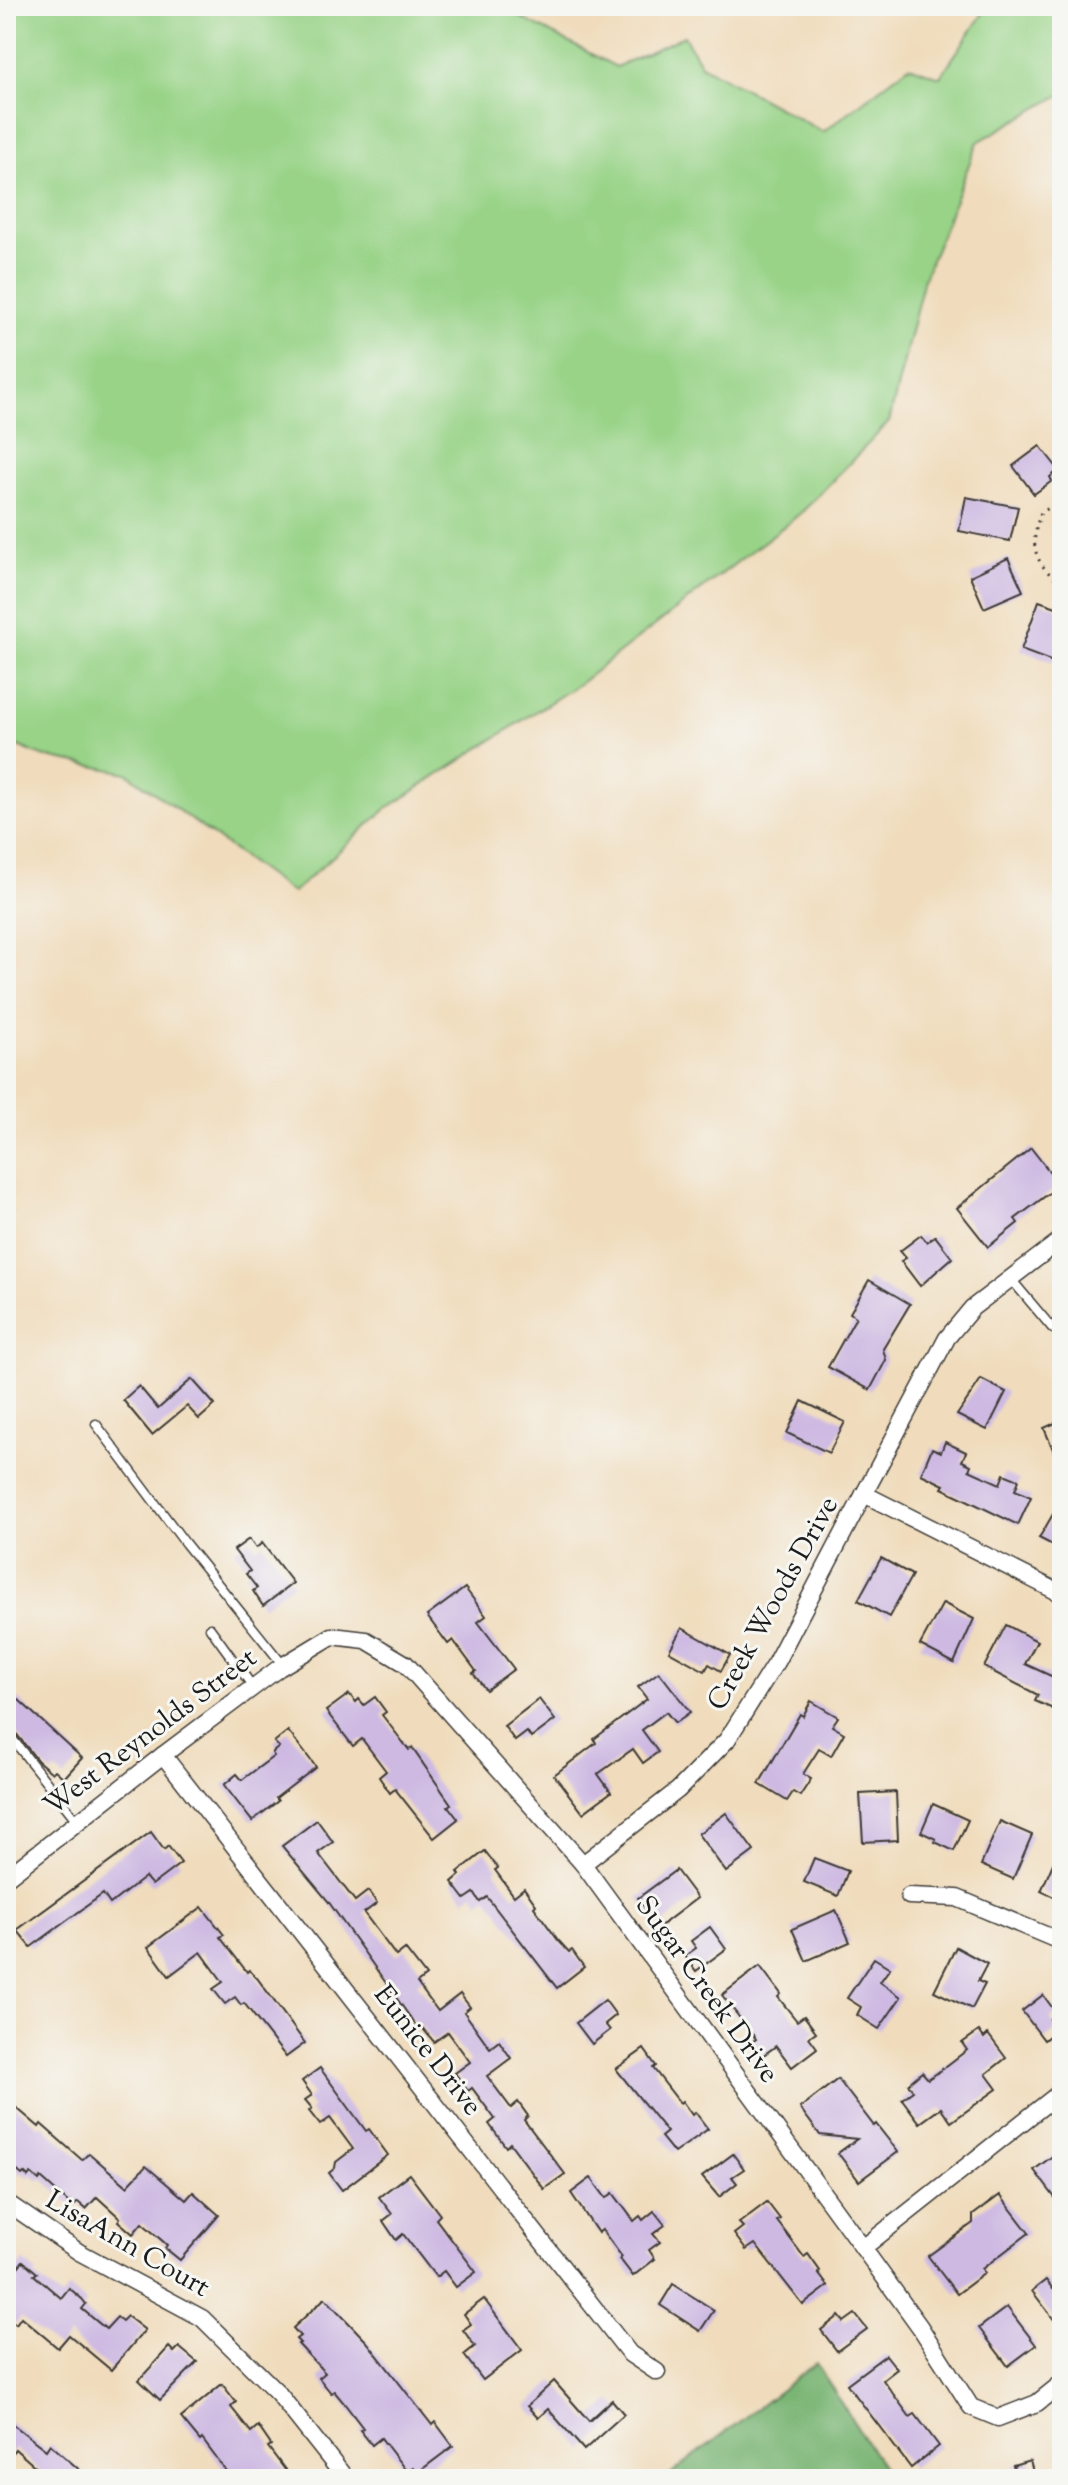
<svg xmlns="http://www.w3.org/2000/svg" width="1068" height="2485" font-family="'Sorts Mill Goudy',serif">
<rect width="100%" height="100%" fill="#f6f6f2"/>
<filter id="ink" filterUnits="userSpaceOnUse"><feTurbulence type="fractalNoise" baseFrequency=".0125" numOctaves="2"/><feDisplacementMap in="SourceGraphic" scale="16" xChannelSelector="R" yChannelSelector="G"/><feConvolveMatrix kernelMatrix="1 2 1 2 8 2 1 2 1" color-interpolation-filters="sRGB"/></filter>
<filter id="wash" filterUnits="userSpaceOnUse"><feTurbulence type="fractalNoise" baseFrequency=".006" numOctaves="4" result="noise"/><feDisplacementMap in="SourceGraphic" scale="32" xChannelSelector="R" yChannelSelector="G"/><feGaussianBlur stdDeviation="1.8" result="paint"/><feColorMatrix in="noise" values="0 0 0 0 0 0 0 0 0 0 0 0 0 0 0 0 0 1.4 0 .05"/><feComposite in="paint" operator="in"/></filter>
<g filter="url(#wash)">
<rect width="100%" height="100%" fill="#f0dcbc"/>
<polygon fill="#98d387" stroke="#5a7852" stroke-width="2" points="6,6 507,6 516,15 616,67 684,36 701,65 823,132 909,66 940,77 988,6 1062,6 1062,94 978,142 924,278 889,422 835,478 801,513 580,683 386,809 292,893 127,773 42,756 6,741"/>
<polygon fill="#7ab574" stroke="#4b6848" stroke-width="2" points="816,2363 890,2479 664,2479"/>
<g id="blocks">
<g fill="#ceb9e2">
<polygon points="1040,446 1059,470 1050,477 1052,481 1034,494 1013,466"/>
<polygon points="966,497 1018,507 1010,541 959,531"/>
<polygon points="1008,558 1023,591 984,608 970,576"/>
<polygon points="1039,601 1062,609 1062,640 1053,662 1021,650"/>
<polygon points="1031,1148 1060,1185 1015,1219 1018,1223 988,1247 957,1208"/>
<polygon points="921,1235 927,1242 935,1236 952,1258 920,1286 901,1261 906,1258 900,1251"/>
<polygon points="869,1280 910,1304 883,1349 886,1360 870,1390 828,1367 856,1317 850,1313"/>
<polygon points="192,1379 215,1405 199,1419 187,1406 152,1435 123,1400 139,1386 158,1409"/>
<polygon points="981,1379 1006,1392 987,1430 957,1415"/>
<polygon points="802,1401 845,1422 829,1453 787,1433"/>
<polygon points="1062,1420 1062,1471 1044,1428"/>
<polygon points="945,1442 966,1452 962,1461 971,1465 969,1470 1000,1484 1004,1474 1019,1480 1015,1490 1031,1497 1018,1525 942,1488 944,1485 921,1474 932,1448 941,1452"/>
<polygon points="1062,1499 1062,1550 1039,1538"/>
<polygon points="249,1539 256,1548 262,1543 293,1583 263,1606 253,1591 257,1588 246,1574 250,1571 234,1550"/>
<polygon points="881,1558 912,1575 889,1617 858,1600"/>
<polygon points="465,1588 486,1616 478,1622 514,1669 486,1690 473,1673 476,1671 453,1640 448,1644 427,1616"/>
<polygon points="943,1603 974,1619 954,1663 920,1645"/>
<polygon points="1006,1625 1037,1641 1025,1664 1062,1681 1062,1713 1035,1701 1038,1695 984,1667"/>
<polygon points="682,1628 730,1655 721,1671 709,1664 705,1671 669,1651"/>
<polygon points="659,1672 690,1712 675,1723 666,1712 642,1730 658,1752 643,1763 633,1749 598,1774 611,1792 583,1813 554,1775 596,1743 594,1739 647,1699 638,1687"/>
<polygon points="6,1688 82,1758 64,1778 55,1770 52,1773 38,1761 11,1727 6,1724"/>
<polygon points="349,1694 356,1702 359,1699 364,1705 375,1697 386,1712 382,1715 409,1750 412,1748 451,1804 448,1806 458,1819 434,1838 395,1789 390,1793 379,1777 386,1771 362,1739 353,1746 326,1711"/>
<polygon points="539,1699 555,1720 531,1738 527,1732 515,1741 504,1726"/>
<polygon points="811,1701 838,1717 832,1726 844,1733 831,1756 819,1749 803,1774 811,1779 800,1796 793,1792 787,1801 759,1784 800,1714 803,1716"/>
<polygon points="288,1731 316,1767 276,1798 278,1801 252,1821 224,1785 237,1774 242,1780 274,1756 272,1753 279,1747 274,1742"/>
<polygon points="896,1792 898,1840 863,1842 860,1794"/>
<polygon points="933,1804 968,1820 954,1851 935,1842 936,1839 921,1832"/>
<polygon points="726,1813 754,1851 726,1872 698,1834"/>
<polygon points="317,1820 333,1842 318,1853 355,1901 368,1891 377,1903 364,1913 396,1956 405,1949 426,1976 417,1983 438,2011 460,1994 470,2007 464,2012 490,2048 499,2041 511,2058 487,2076 511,2108 518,2102 528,2116 524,2120 565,2174 544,2189 510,2143 506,2147 489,2124 495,2119 472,2088 468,2091 455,2073 470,2062 448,2032 434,2042 420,2025 417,2027 328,1901 282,1846"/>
<polygon points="1000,1821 1032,1835 1013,1879 981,1865"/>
<polygon points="151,1832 164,1850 168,1846 181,1863 152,1885 145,1877 110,1904 103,1894 31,1947 17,1930"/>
<polygon points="1062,1843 1062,1901 1041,1891"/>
<polygon points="485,1851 498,1868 495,1870 514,1896 524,1888 536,1905 534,1907 558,1940 569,1952 572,1950 584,1967 557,1988 487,1897 480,1902 474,1893 465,1899 452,1882 460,1875 458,1872"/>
<polygon points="814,1858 848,1871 838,1896 804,1882"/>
<polygon points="676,1870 697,1898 659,1927 638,1898"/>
<polygon points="202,1907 224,1935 220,1937 247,1972 249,1970 257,1978 305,2043 286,2057 244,2003 241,2005 235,1997 225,2004 213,1989 223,1982 201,1952 169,1976 148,1947"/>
<polygon points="836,1910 850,1942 806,1961 792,1929"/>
<polygon points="710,1927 726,1949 696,1971 685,1956 696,1948 691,1941"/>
<polygon points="956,1947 987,1964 978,1981 985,1984 972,2009 934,1991"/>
<polygon points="874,1958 890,1968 880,1982 901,1997 879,2029 857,2015 861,2007 847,1998"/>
<polygon points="760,1966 781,1994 778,1997 797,2021 804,2016 816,2032 809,2037 817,2048 792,2067 776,2046 762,2056 752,2042 756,2039 722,1995"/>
<polygon points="1043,1995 1057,2014 1050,2019 1058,2029 1044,2040 1022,2011"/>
<polygon points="605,2000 616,2015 605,2024 610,2030 592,2044 576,2023"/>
<polygon points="979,2031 984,2038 988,2034 1006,2058 986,2074 997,2089 951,2122 941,2108 920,2123 902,2099 913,2091 908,2084 922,2072 928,2079 937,2073 967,2050 962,2043"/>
<polygon points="644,2049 656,2066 653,2068 680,2103 682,2101 692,2115 695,2112 708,2129 674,2153 661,2137 667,2132 616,2069"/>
<polygon points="320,2068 366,2131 369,2129 388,2155 342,2190 329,2173 335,2168 336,2162 353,2149 330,2118 320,2125 309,2111 312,2108 305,2100 312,2095 302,2081"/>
<polygon points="838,2079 874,2126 876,2124 898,2152 859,2181 838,2153 857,2139 820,2135 800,2108"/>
<polygon points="6,2099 39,2127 41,2124 82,2160 89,2153 127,2186 146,2166 186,2200 193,2192 219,2215 180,2260 165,2248 167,2245 142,2223 133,2234 118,2221 120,2218 97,2197 86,2209 78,2202 75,2205 71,2202 70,2204 41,2178 39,2181 31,2174 28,2177 24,2173 22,2175 6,2161"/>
<polygon points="1062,2149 1062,2207 1034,2170"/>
<polygon points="733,2154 744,2169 732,2177 737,2183 719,2197 702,2177"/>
<polygon points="409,2174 440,2215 436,2219 476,2272 456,2287 444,2271 436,2277 403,2234 396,2240 383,2221 392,2214 379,2197"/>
<polygon points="591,2178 606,2198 613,2193 634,2221 640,2216 643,2220 654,2211 665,2225 653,2234 660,2242 649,2250 655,2259 633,2276 620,2259 622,2257 602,2230 598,2233 571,2193"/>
<polygon points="1000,2195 1029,2233 982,2269 985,2273 957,2294 928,2256 973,2223 973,2215"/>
<polygon points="767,2202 780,2219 777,2221 804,2257 808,2254 820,2271 818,2273 828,2286 803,2305 755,2244 746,2250 734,2234 743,2227 739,2223"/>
<polygon points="23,2261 37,2273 34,2275 61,2298 69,2288 82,2299 86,2304 82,2309 106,2329 117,2317 122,2321 127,2316 145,2330 111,2370 69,2335 58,2348 21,2317 16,2324 6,2316 6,2281"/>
<polygon points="1046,2280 1053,2289 1062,2282 1062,2330 1032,2291"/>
<polygon points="673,2284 714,2310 700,2331 660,2305"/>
<polygon points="325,2298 367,2342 432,2425 435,2422 453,2446 417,2473 413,2468 407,2472 381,2438 372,2445 360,2430 363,2428 344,2403 334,2391 331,2393 319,2378 325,2373 298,2344 300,2343 296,2339 300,2336 293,2328"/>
<polygon points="484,2299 522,2350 483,2380 464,2355 475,2346 463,2330 471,2324 464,2314"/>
<polygon points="1007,2307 1036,2345 1008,2366 979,2328"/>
<polygon points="855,2314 867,2329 837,2351 821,2330 839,2316 844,2322"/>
<polygon points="169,2347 174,2352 179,2347 197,2362 160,2400 139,2380"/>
<polygon points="886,2355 897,2369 883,2380 910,2417 915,2414 939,2446 911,2468 847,2384"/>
<polygon points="554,2381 589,2421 612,2400 624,2414 584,2450 548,2409 538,2418 527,2406"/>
<polygon points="222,2384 236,2402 231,2407 251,2432 258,2426 271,2445 268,2447 292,2479 232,2479 202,2439 200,2441 181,2418"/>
<polygon points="6,2419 46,2450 50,2444 90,2479 34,2479 40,2471 15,2449 6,2460"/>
<polygon points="1030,2461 1035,2479 1017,2479 1013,2466"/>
</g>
</g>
</g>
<g filter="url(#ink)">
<use href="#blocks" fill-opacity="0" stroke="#3c3934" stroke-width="2"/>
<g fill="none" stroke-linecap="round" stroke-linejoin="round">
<g stroke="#3c3934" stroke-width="11">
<g id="service">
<polyline points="1011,1279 1053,1329"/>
<polyline points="96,1424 185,1543 283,1665"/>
<polyline points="210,1628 253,1687"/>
<polyline points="6,1731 78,1822"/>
</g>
</g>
<g stroke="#3c3934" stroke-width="19">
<g id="minor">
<polyline points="1062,1239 972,1308 947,1338 864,1494 1062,1594"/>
<polyline points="163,1755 630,2354 657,2372"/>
<polyline points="583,1864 678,1790 727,1740 776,1662 864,1494"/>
<polyline points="6,1878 163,1755 279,1668 332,1636 366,1640 406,1664 583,1864 863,2248 920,2327 971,2407 998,2418 1037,2403 1062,2383"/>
<polyline points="909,1896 957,1898 1062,1942"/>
<polyline points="6,2202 79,2252 202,2318 278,2393 346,2479"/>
<polyline points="863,2248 1062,2091"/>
</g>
</g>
<path stroke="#3c3934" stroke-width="3" stroke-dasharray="2 6" stroke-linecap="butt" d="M1062,502L1041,512C1029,545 1033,563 1062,584"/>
<use href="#service" stroke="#fff" stroke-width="8"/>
<use href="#minor" stroke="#fff" stroke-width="16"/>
</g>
</g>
<g text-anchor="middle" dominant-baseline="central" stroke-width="6" stroke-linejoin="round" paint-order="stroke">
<g font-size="28" fill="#1c1c1c" stroke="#f6f6f2">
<text transform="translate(774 1604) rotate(-61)">Creek Woods Drive</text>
<text transform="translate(151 1733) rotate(-37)">West Reynolds Street</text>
<text transform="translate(706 1990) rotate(54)">Sugar Creek Drive</text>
<text transform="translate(427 2051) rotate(52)">Eunice Drive</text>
<text transform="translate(127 2245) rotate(30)">LisaAnn Court</text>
</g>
</g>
<rect width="1068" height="2485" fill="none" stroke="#f6f6f2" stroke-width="32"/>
</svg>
